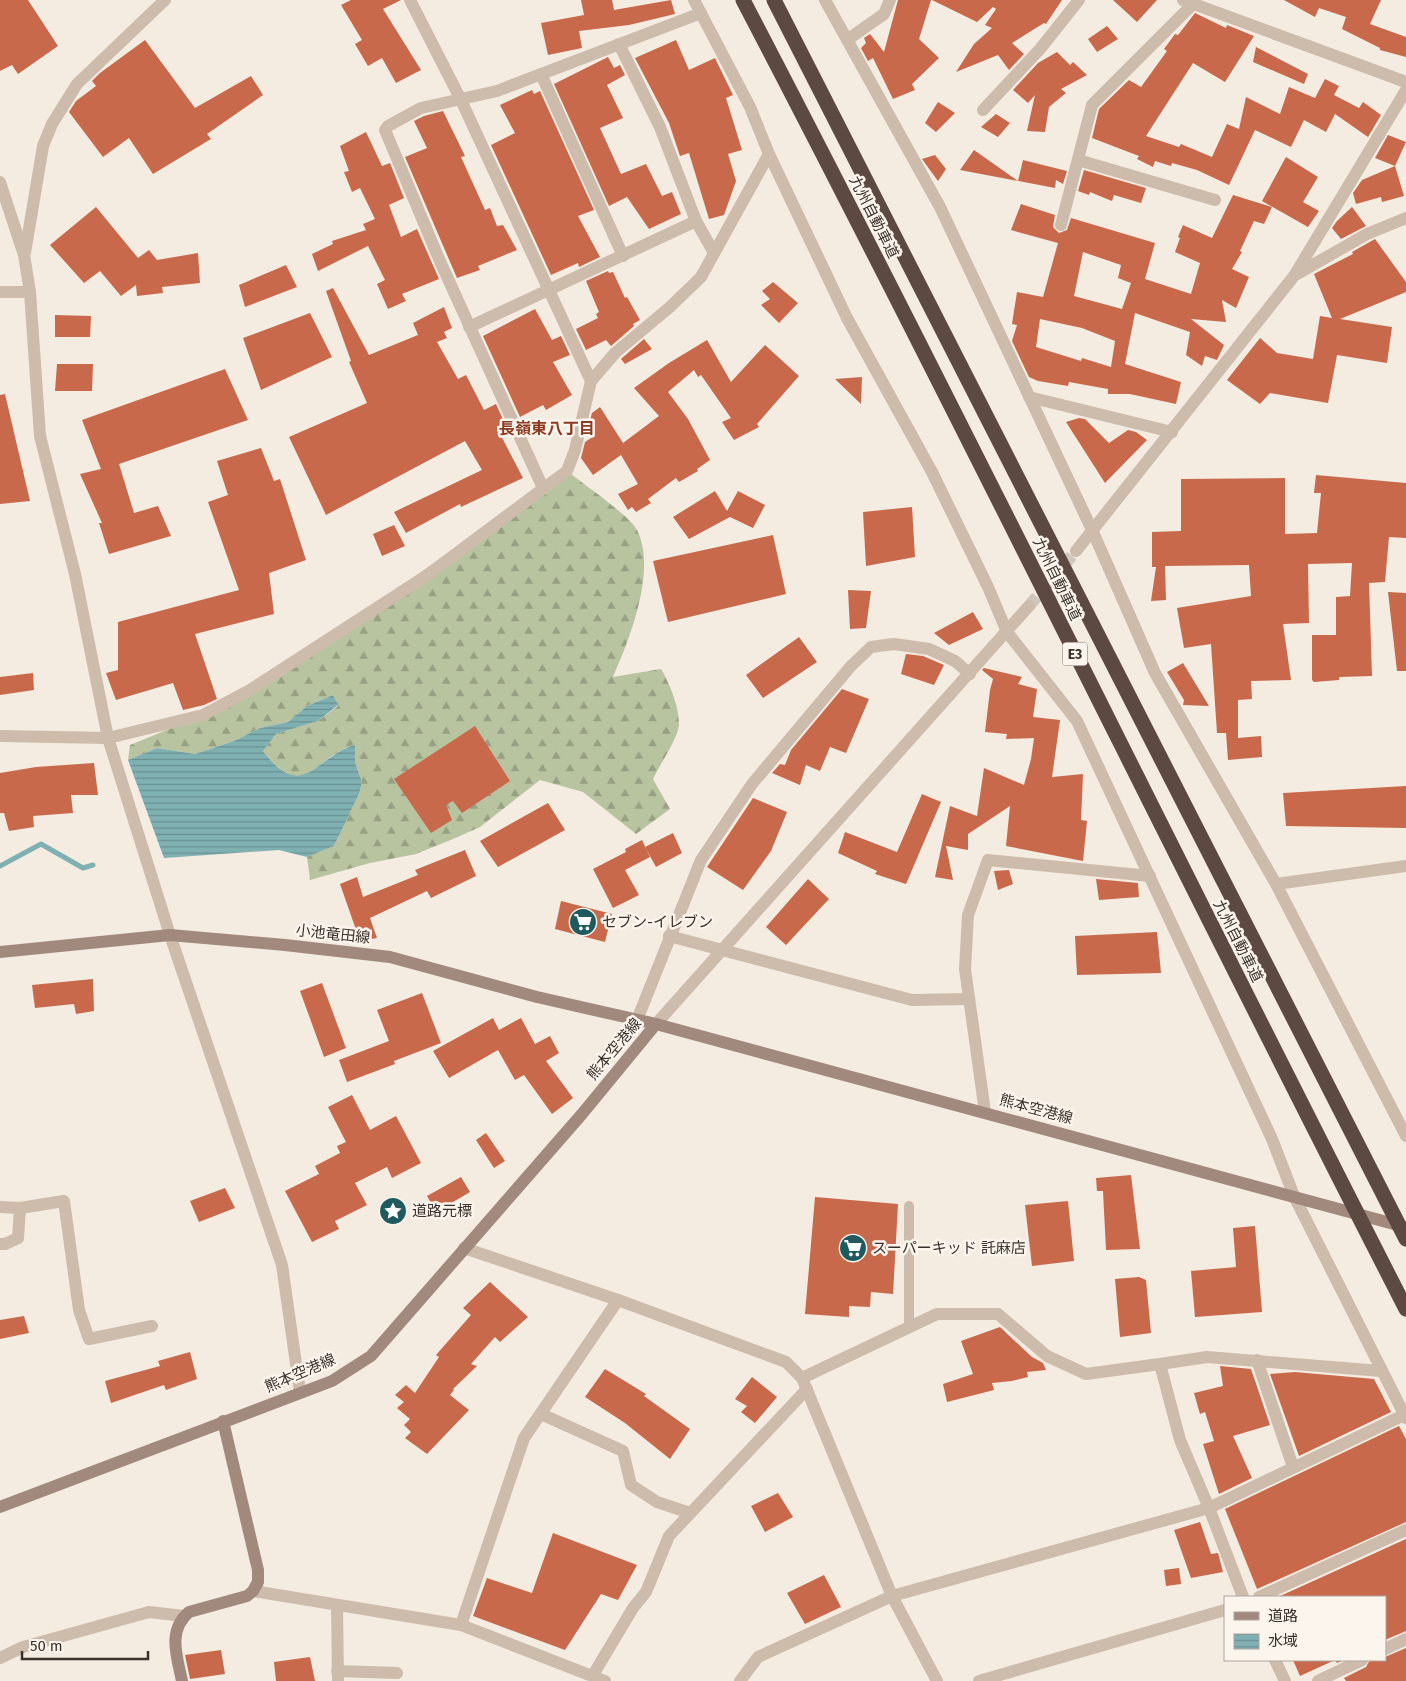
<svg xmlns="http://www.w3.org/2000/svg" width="1406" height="1681" font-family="'Fira Sans','Noto Sans JP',sans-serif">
<defs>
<pattern id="forest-firs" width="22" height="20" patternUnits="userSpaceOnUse" patternTransform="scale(1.25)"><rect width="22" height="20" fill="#b8c4a0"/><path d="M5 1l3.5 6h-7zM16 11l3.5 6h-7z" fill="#97a083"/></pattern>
<pattern id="water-rules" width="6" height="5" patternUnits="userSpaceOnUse" patternTransform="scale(1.25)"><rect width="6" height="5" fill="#7fb0b2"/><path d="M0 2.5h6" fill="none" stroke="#699091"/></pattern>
</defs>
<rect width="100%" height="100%" fill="#f4ebe1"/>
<path fill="url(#forest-firs)" d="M567,471C582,483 630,516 637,530C657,570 630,638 613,677L661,669C670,684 684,717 677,733C671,749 660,764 653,779L670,809L636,834L583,792L540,780L480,827L453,839L416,854L370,863L310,880L307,857L334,846L359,794L362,782L355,762V745C314,755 306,805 263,751L276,734L318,721L338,706L333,695L307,706L288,722L260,728L234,741L195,754L157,748L128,760L130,745L203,715L250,690Z"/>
<path fill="url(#water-rules)" d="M333,695L338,705L318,721L276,734L263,751C304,804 315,756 355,745V762L362,782L359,794L334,846L307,857L279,850L164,858L128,760L157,748L195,754L234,741L260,728L288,722L307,706Z"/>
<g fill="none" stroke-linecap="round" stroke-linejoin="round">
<polyline stroke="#7fb0b2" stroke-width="5" points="0,866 41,844 83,868 93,865"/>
</g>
<g fill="#c8694b" fill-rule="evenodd">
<polygon points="0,0 28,0 58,46 18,74 12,65 0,71"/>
<polygon points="351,0 401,0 383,9 421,70 396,83 382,58 368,66 355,44 362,40 341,5"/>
<polygon points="581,0 612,0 614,10 671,0 675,14 629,25 579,31 582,48 548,55 541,23 584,15"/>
<polygon points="898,0 931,0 919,39 939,58 912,84 915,90 893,99 873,58 868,61 861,48 866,43 864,38 870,34 884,52"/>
<polygon points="932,0 1062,0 1046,24 1044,23 1012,43 1024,54 1009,70 998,55 956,72 974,44 992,28 985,25 996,9 993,7 977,22"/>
<polygon points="1113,0 1157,0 1137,22"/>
<polygon points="1284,0 1381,0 1370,24 1406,37 1406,57 1380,50 1380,48 1342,29 1346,17 1319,8 1315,17"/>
<polygon points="1195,13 1226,28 1227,25 1254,36 1225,82 1193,63 1146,136 1179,147 1181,144 1212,157 1227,124 1239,129 1246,97 1280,114 1289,87 1315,98 1325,79 1339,86 1334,95 1359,108 1363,102 1381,115 1368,137 1335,114 1326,132 1304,120 1291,147 1255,130 1229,185 1197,170 1172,163 1171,166 1155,161 1153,167 1137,159 1139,156 1092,138 1099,109 1129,80 1141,87 1167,51 1164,49 1175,34 1178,35"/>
<polygon points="1107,26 1118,39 1097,52 1088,39"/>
<polygon points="145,40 195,108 251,76 263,95 207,134 211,139 153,174 129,138 103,157 69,112 76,101 96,86 92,81 100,73"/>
<polygon points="676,40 689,70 715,58 733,95 726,98 742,150 728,154 736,181 724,215 709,219 689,153 680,156 669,123 635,58"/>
<polygon points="1256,47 1308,74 1304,84 1253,62"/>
<polygon points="1057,52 1070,65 1073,62 1087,75 1061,89 1066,93 1049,107 1045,132 1027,131 1035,95 1028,103 1013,90 1038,63"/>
<polygon points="608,57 614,68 620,65 625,75 607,85 623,118 600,128 621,174 646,164 662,196 672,192 681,214 649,229 627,197 609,206 554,84"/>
<polygon points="532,90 534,94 540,91 594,210 578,216 600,257 579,267 578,263 551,275 491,145 515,133 500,105"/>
<polygon points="938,102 955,113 936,132 925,123"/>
<polygon points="443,111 465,156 461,157 485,210 490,208 497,226 503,225 517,250 478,266 480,270 457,278 405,157 427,148 414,121 424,116"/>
<polygon points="996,114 1010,123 998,137 981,127"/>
<polygon points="366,132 382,166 390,163 404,198 389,205 401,237 417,229 439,279 402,294 406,301 388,309 377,284 385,280 368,246 318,271 312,254 333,244 332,241 366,230 363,224 375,219 360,188 352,192 344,172 349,171 340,146"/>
<polygon points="1388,135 1406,142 1395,166 1375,158"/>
<polygon points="974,150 1018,181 1023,160 1067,171 1063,184 1056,180 1055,188 960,170"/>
<polygon points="935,155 946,169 938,181 922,159"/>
<polygon points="1286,157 1318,177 1303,202 1319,211 1308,227 1262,201"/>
<polygon points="1395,166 1404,196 1382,202 1381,197 1356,204 1353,193 1362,180"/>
<polygon points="1084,170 1146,188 1141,203 1114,195 1112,201 1090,192 1089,195 1078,191"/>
<path d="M1233,195L1272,207L1264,224L1254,221L1240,251L1242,252L1232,269L1249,277L1236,308L1222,300L1226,322L1191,319L1224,345L1217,360L1205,356L1202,366L1186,355L1190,332L1135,313L1125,364L1181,382L1176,404L1130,394H1108V389L1069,382L1068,386L1038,381L1029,377L1012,341L1017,325L1012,324L1017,292L1043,297L1058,243L1011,230L1021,204L1055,215L1053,227L1059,233L1067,230L1071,218L1155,243L1145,279L1191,294L1200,263L1175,252L1180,238L1178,237L1183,225L1212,238ZM1083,252L1121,265L1118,278L1131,283L1122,309L1074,296ZM1040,319L1082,328L1115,341L1111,367L1082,358L1081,361L1036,347Z"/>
<polygon points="96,207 138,258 149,250 157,260 198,253 200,283 162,287 163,293 137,296 136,285 121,296 100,271 84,283 50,245"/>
<polygon points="1352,207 1366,226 1341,239 1332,228 1337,221"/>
<polygon points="1375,239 1406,282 1406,292 1340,319 1392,327 1387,363 1337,355 1328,403 1270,393 1260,404 1227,380 1260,338 1277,353 1313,359 1320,316 1332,318 1314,274 1353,254 1352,252"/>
<polygon points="286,265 297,287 245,307 239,285"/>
<polygon points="608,271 609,273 613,272 625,298 627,297 640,320 633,324 634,326 611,346 606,340 586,350 576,329 598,318 596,314 599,312 586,281"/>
<polygon points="773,282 798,303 779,323 761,305 770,299 762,291"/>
<polygon points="333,288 369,355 418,335 413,323 444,307 452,328 444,332 447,338 437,342 458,379 466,375 484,410 496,404 505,424 497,428 523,478 461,507 460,504 406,533 394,512 482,470 465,441 326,515 289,437 367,403 349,362 351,361 326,291"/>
<polygon points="535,309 552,340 561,336 570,355 553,362 572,395 546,410 543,405 520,417 483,336"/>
<polygon points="310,313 332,357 261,390 243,338"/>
<polygon points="55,315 91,316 90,337 55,337"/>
<polygon points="644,339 652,349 625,364 621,359"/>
<polygon points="707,340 731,382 765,345 799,376 757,424 759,427 734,440 722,422 731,418 701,375 698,377 694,370 668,392 688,419 710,460 697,469 698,471 679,482 676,478 648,499 651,503 636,512 632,507 628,510 618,494 638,484 621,455 593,475 581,458 585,442 594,436 588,428 592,413 600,407 623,443 659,416 634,388 669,363"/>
<polygon points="57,364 93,364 92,391 55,391"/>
<polygon points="225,369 248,420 119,464 134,513 158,506 171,536 109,554 99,523 102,523 80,474 101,469 82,420"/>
<polygon points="862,377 861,404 835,379"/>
<polygon points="5,394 30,501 0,504 0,395"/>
<polygon points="1079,418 1085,419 1109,443 1128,430 1136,432 1147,440 1105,483 1066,422"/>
<polygon points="261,448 274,481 280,479 306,560 269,573 274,614 195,634 217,699 204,705 183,710 173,683 116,700 106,673 118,670 118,622 239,590 208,502 228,495 217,461"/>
<polygon points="1316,475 1406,483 1406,538 1389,537 1385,582 1369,583 1372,676 1339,677 1339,680 1314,682 1312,680 1312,635 1336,635 1336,597 1350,596 1352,563 1308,564 1309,623 1283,624 1291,680 1251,681 1252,699 1238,700 1238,738 1261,736 1262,757 1228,760 1226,733 1217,733 1211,644 1184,648 1177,608 1251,596 1249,565 1165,566 1166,600 1151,601 1156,567 1152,567 1152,532 1181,531 1181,479 1285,478 1285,534 1317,533 1321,493 1314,493"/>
<polygon points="715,491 727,511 738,491 765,505 753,528 730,517 689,539 673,517"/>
<polygon points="912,507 915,557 866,566 863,512"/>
<polygon points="394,525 405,546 382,556 373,534"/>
<polygon points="773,535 786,594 668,622 653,561"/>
<polygon points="848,590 871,591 866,628 850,629"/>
<polygon points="1388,592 1406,593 1406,671 1397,671"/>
<polygon points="973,612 983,629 949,645 934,633"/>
<polygon points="799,637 817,662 763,698 746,675"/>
<polygon points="906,654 923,656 944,665 934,685 901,674"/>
<polygon points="1183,663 1209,706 1183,705 1184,700 1167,672"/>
<polygon points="984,668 1022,677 1018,684 1037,689 1033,717 1060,720 1052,777 1083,774 1081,820 1087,821 1083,861 1006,846 1010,806 968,834 968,850 946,846 953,880 935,877 950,806 977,816 984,768 1024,785 1031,759 1034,738 1006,739 1007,734 985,732 990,690 993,679 982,670"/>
<polygon points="33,673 34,690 0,695 0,677"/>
<polygon points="842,689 869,699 846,753 830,747 820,771 806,765 800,785 772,773 780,764 785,765 791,750"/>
<polygon points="475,726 510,781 462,813 453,801 446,805 452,820 431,833 394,779"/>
<polygon points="94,763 98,795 71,795 73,813 33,816 34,827 9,831 4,813 0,813 0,773 36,767"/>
<polygon points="1406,786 1406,828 1286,826 1283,793"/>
<polygon points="922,794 941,802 906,884 875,874 877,871 838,853 845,832 897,852"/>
<polygon points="753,798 787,812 771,851 743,890 707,867"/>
<polygon points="548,803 565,830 498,867 480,841"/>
<polygon points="673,833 682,853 656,867 645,847"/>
<polygon points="642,840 650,857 625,870 639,895 613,908 593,869 626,852 625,849"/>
<polygon points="465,850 476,876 431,898 427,891 370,918 377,938 360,941 340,884 357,877 363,897 418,875 415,870"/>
<polygon points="1009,870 1013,884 998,890 994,871"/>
<polygon points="808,879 829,899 786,945 766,927"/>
<polygon points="1096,879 1138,883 1139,897 1099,900"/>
<polygon points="561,901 612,914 605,942 555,929"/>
<polygon points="1157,932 1161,973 1077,975 1075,936"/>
<polygon points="93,979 94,1011 76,1014 74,1004 35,1008 32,985"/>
<polygon points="322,983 346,1048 324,1057 300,991"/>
<polygon points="422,993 441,1043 394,1061 395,1064 347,1082 339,1060 389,1041 377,1010"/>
<polygon points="493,1018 499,1030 521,1018 535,1044 550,1036 559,1053 546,1061 573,1098 552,1114 524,1075 515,1080 498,1050 449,1078 433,1051"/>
<polygon points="352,1095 370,1130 396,1116 421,1163 392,1178 387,1167 355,1183 367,1205 335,1221 339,1229 312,1242 285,1191 319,1174 315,1166 340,1153 337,1146 346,1142 328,1107"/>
<polygon points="486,1133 505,1161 494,1168 476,1140"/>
<polygon points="1131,1175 1140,1249 1106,1250 1103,1191 1097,1191 1096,1178"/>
<polygon points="461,1177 470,1192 436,1212 427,1196"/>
<polygon points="225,1188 235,1208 199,1222 190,1201"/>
<polygon points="815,1197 898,1204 893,1294 871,1292 870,1307 849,1306 849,1317 805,1314"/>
<polygon points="1068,1201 1074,1261 1032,1266 1025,1205"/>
<polygon points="1255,1226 1262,1312 1195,1317 1191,1271 1236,1267 1233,1228"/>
<polygon points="1139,1277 1146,1280 1151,1333 1120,1337 1115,1279"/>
<polygon points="490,1282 528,1317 500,1342 495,1337 471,1364 477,1366 453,1389 454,1390 450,1395 469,1410 427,1454 405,1438 411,1432 404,1425 410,1419 397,1408 404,1402 395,1395 406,1385 415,1393 439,1357 436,1355 471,1315 463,1308"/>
<polygon points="24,1316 29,1333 0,1339 0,1320"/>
<polygon points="1000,1327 1032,1357 1043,1363 1046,1370 1027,1372 1028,1377 1012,1381 992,1383 994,1390 947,1402 943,1384 973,1374 961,1341"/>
<polygon points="190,1352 197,1379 166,1390 164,1385 111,1403 105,1381 160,1366 158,1361"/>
<polygon points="1220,1366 1251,1369 1270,1425 1233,1436 1252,1478 1219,1494 1203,1444 1214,1441 1205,1412 1200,1414 1194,1393 1223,1386"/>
<polygon points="605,1369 646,1394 644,1396 690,1429 670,1459 625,1423 585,1397"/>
<polygon points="1295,1372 1374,1379 1391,1412 1299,1456 1270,1374"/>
<polygon points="752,1377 777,1397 755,1423 741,1412 747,1406 735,1399"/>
<polygon points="1399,1426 1406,1439 1406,1522 1257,1589 1225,1509"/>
<polygon points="778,1493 793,1517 765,1532 751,1506"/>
<polygon points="1200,1522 1211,1554 1218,1553 1223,1572 1191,1578 1174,1530"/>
<polygon points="553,1533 637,1565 618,1600 601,1594 565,1650 473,1616 487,1578 532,1593"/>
<polygon points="1406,1539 1406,1631 1385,1640 1385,1597 1278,1597"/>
<polygon points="1179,1568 1181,1584 1166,1586 1164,1570"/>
<polygon points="824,1575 841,1607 805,1624 787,1593"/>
<polygon points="1406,1648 1406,1681 1346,1681 1344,1678 1366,1667 1370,1660 1385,1660 1385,1657"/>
<polygon points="221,1650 225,1674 190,1679 185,1655"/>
<polygon points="310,1657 315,1681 276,1681 274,1662"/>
<polygon points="1293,1660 1344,1660 1337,1663 1335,1660 1300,1676"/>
</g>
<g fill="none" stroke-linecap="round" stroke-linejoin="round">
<polyline stroke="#cfc6bd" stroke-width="12" stroke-dasharray="12 6" stroke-linecap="butt" points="1029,606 1076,551"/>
<polyline stroke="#cdbbac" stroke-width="10" points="909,1327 909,1206"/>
<g stroke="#cdbbac" stroke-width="12">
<polyline points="410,0 461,100 591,381"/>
<polyline points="694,0 750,107 769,154 847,318 932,472 988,587 1007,632 1077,721 1272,1139 1294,1196 1406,1418"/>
<polyline points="825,0 940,207 1093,532 1155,673 1276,884 1406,1136"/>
<polyline points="1183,0 1406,82"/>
<polyline points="847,40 884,14 890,0"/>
<polyline points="619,44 660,127 696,221 714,253"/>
<polyline points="541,74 623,256"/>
<polyline points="983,110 1040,49 1079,0"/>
<polyline points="1078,160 1215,200"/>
<polyline points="0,182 24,255 30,292 40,436 75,574 108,738 170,935 282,1265 300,1392"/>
<polyline points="1061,225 1092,105 1193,4"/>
<polyline points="25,253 43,146 52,124 77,84 165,0"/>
<polyline points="1297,274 1367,234 1406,218"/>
<polyline points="0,292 30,292"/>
<polyline points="469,327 696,221"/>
<polyline points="1029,397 1172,432"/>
<polyline points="543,488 439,259 385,130 388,126 421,108 497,91 701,13"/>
<polyline points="1076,551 1294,276 1406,90"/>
<polyline points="0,736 108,738 203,715 250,690 426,576 567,471 575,450 591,381 615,353 670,307 701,277 769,154"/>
<polyline points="1276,884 1406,866"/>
<polyline points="669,936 912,1000 968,999"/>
<polyline points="637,1020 701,860 752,784 851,666 871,647 894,644 929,649 955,661 970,674"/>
<polyline points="656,1024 1029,606"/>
<polyline points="985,1112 965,969 968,915 988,860 1150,876"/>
<polyline points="0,1207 20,1208 64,1201 79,1310 89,1339 152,1326"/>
<polyline points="0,1244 5,1244 18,1238 20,1208"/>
<polyline points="464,1248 618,1300 786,1362 802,1378 892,1596 937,1681"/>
<polyline points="1257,1360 1293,1467"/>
<polyline points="1160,1364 1207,1357 1381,1371"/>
<polyline points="802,1378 937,1314 998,1314 1047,1356 1086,1374 1160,1364 1180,1440 1209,1508 1243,1597"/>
<polyline points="541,1414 623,1451 631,1485 657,1502 690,1513"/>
<polyline points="253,1591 461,1625 605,1681"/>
<polyline points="1259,1597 1406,1530"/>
<polyline points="337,1605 338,1681"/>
<polyline points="461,1625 524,1438 618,1300"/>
<polyline points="1385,1649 1406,1639"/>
<polyline points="0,1658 23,1647 149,1612 184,1616"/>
<polyline points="1275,1660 1285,1681"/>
<polyline points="337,1671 397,1673"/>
<polyline points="593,1675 633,1608 646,1592 669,1536 807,1389"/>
<polyline points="740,1681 758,1657 892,1596 1209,1508 1404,1415"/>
<polyline points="979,1681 1225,1610"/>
<polyline points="1318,1681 1362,1660"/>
</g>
<g stroke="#a18a7d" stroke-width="12">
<polyline points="0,952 170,935 285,945 390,957 537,997 656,1024 1405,1227"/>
<polyline points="0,1507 332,1381 371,1356 582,1114 656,1024"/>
<path d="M182,1681C177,1656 167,1631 189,1612L247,1596L253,1591L258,1582V1570L223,1421"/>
</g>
<g stroke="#5c4a42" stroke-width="15">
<path d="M743,0C969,433 1183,874 1406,1309"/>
<polyline points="774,0 1406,1239"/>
</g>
</g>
<defs>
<g id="supermarket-disc" transform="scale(1.4375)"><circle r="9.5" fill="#1f5a5e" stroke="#fbf5ee"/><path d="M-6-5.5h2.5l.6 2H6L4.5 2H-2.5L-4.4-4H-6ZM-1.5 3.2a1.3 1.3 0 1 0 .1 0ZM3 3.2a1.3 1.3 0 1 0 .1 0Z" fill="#fff"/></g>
<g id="sight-disc" transform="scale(1.4375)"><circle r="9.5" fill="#1f5a5e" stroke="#fbf5ee"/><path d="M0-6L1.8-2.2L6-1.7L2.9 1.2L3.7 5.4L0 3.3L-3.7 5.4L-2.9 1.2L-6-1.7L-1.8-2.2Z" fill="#fff"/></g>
</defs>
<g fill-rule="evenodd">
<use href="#supermarket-disc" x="583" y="922"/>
<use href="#sight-disc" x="393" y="1211"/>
<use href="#supermarket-disc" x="853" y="1248"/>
</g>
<g text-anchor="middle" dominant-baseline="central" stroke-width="5" stroke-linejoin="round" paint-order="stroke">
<rect fill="#fbf5ee" stroke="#756b66" stroke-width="1" x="1062.5" y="642.5" width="25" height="23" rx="4"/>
<g font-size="14" font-weight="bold" fill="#3b302b">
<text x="1075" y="654">E3</text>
</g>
<g font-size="15" fill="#3b302b" stroke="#fbf5ee">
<text transform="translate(874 217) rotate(63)">九州自動車道</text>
<text transform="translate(1057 579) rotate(64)">九州自動車道</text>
<text transform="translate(333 934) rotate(6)">小池竜田線</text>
<text transform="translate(1238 941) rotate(63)">九州自動車道</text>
<text transform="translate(614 1049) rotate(-50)">熊本空港線</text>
<text transform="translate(1036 1109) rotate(15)">熊本空港線</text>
<text transform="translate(300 1373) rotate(-23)">熊本空港線</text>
</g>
<g font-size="15" fill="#3b302b" stroke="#fbf5ee" text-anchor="start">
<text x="602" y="922">セブン-イレブン</text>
<text x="412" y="1211">道路元標</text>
<text x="872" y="1248">スーパーキッド 託麻店</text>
</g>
<g font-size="16" font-weight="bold" fill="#8c3b22" stroke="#fbf5ee">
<text x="547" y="428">長嶺東八丁目</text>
</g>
</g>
<rect x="1224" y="1596" width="162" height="65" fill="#fbf5ee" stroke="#aea6a0"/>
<rect x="1234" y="1612" width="25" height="8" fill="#a18a7d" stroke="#aea6a0"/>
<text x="1268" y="1621" font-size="15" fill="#3b302b">道路</text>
<rect x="1234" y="1634" width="25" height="15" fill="url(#water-rules)" stroke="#aea6a0"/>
<text x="1268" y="1646" font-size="15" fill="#3b302b">水域</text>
<path d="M22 1651v8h126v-8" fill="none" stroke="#3b302b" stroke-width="2.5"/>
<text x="30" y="1651" font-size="15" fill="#3b302b" stroke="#fbf5ee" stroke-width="4" paint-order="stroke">50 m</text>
</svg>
